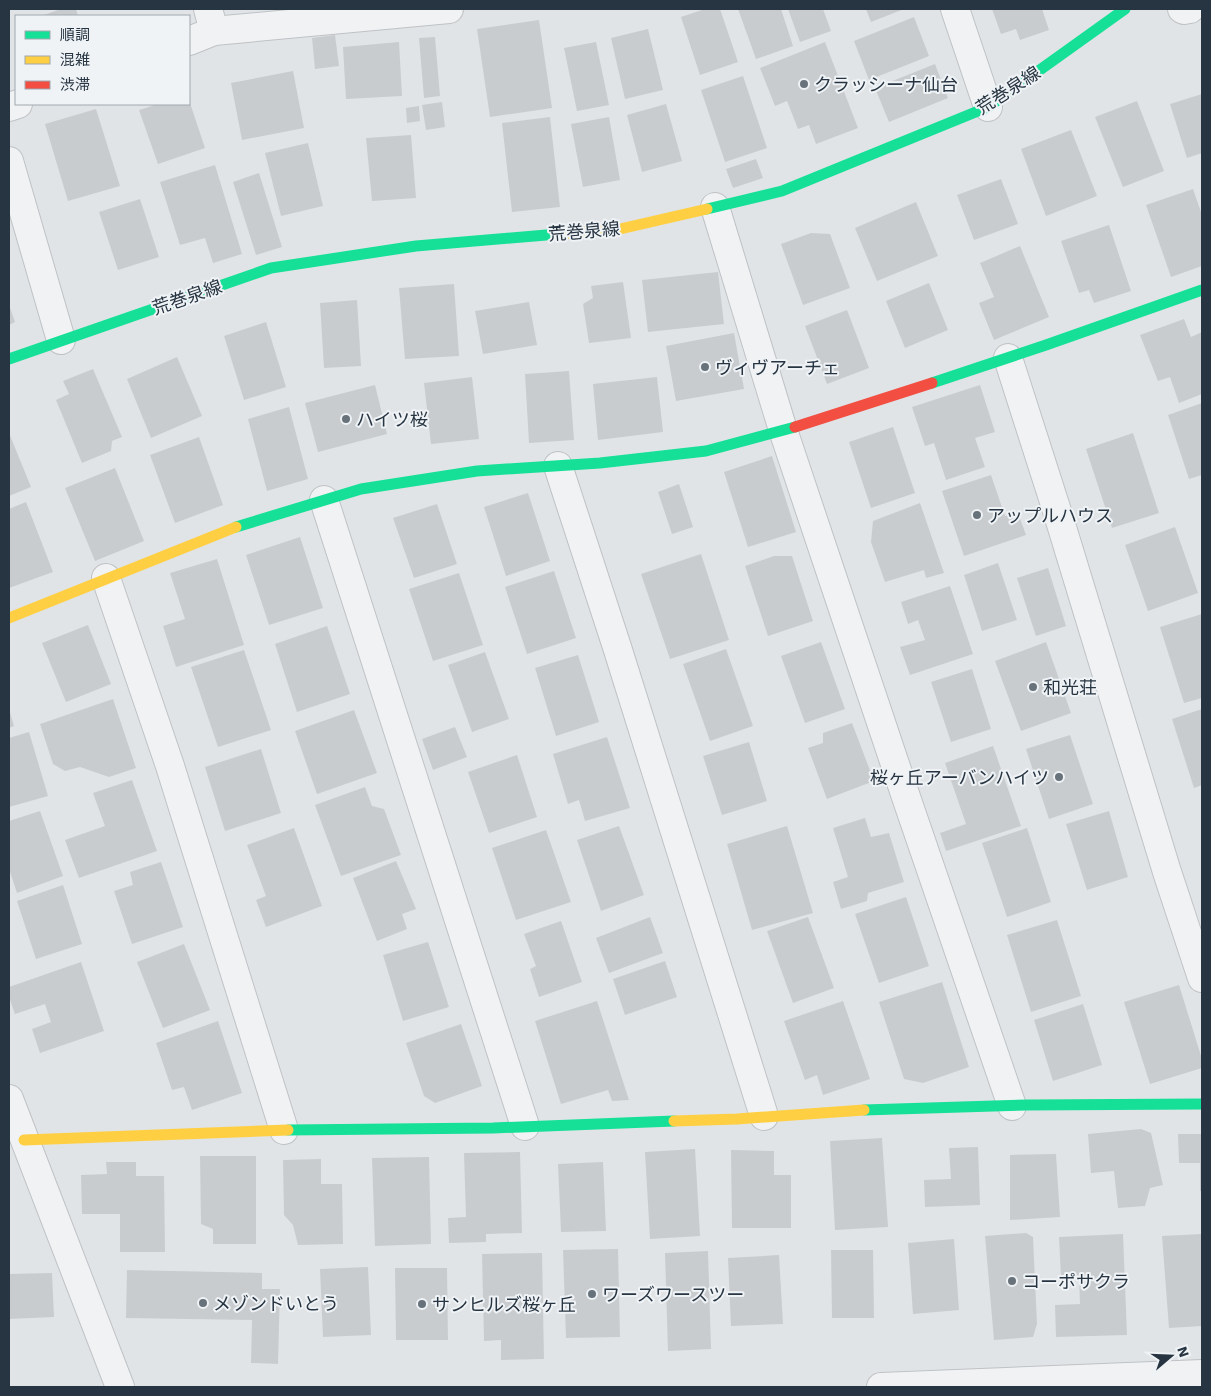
<svg xmlns="http://www.w3.org/2000/svg" width="1211" height="1396" font-family="'Work Sans','Noto Sans JP',sans-serif">
<rect width="100%" height="100%" fill="#e1e4e7"/>
<g fill="#c9cccf">
<polygon points="61,9 76,9 78,16 41,16"/>
<polygon points="705,9 720,9 738,62 700,75 681,17"/>
<polygon points="738,9 781,9 793,46 756,59"/>
<polygon points="788,9 823,9 831,31 800,42"/>
<polygon points="866,9 904,9 871,22"/>
<polygon points="992,9 1042,9 1049,30 1020,40 1016,29 1001,34"/>
<polygon points="914,17 929,56 869,80 854,41"/>
<polygon points="539,20 552,108 490,117 477,29"/>
<polygon points="648,29 663,90 625,99 611,38"/>
<polygon points="335,35 339,66 315,69 312,38"/>
<polygon points="435,37 440,96 424,98 419,38"/>
<polygon points="399,42 402,96 346,99 343,47"/>
<polygon points="596,42 609,105 577,111 564,48"/>
<polygon points="825,42 858,128 816,144 809,125 798,129 787,101 775,106 760,68"/>
<polygon points="935,64 948,98 889,122 875,88"/>
<polygon points="293,71 304,128 242,140 231,83"/>
<polygon points="743,76 767,148 725,162 701,90"/>
<polygon points="1202,94 1202,153 1187,158 1170,104"/>
<polygon points="189,100 205,148 158,164 139,110 158,104 189,104"/>
<polygon points="1137,101 1164,171 1123,187 1095,117"/>
<polygon points="442,102 445,127 426,130 422,105"/>
<polygon points="666,104 682,161 642,172 627,115"/>
<polygon points="419,106 420,121 407,123 406,108"/>
<polygon points="96,109 120,186 68,201 45,124"/>
<polygon points="550,117 560,207 512,212 502,123"/>
<polygon points="609,117 620,180 583,187 571,124"/>
<polygon points="1071,130 1097,196 1046,216 1021,149"/>
<polygon points="411,135 416,198 372,201 366,138"/>
<polygon points="308,143 323,206 281,216 265,153"/>
<polygon points="756,159 763,178 733,188 726,169"/>
<polygon points="215,165 242,254 213,263 205,238 180,245 160,182"/>
<polygon points="259,173 282,247 256,255 233,182"/>
<polygon points="1001,179 1018,224 974,240 957,195"/>
<polygon points="1193,189 1202,215 1202,266 1171,277 1146,205"/>
<polygon points="140,199 159,257 118,270 99,212"/>
<polygon points="916,202 938,256 877,281 855,228"/>
<polygon points="1109,225 1131,291 1094,303 1089,290 1079,293 1061,241"/>
<polygon points="811,233 830,234 850,288 803,305 781,244"/>
<polygon points="1020,246 1049,317 994,340 979,303 994,297 980,263"/>
<polygon points="718,272 724,324 648,332 642,280"/>
<polygon points="623,282 631,338 589,343 583,304 593,298 591,286"/>
<polygon points="929,283 948,330 905,348 886,301"/>
<polygon points="454,284 459,356 405,359 399,288"/>
<polygon points="357,300 361,366 324,368 320,303"/>
<polygon points="529,302 537,345 483,354 475,311"/>
<polygon points="9,305 15,322 9,325"/>
<polygon points="847,310 869,368 827,384 805,326"/>
<polygon points="1184,319 1191,337 1202,332 1202,394 1179,403 1170,377 1158,381 1140,335"/>
<polygon points="266,322 286,387 244,400 224,336"/>
<polygon points="734,333 744,389 676,401 666,346"/>
<polygon points="177,357 202,416 151,438 127,379"/>
<polygon points="93,369 122,437 112,441 111,451 82,463 56,400 69,394 63,381"/>
<polygon points="569,371 574,440 529,443 525,374"/>
<polygon points="472,377 479,439 431,444 424,383"/>
<polygon points="657,377 663,432 598,440 593,384"/>
<polygon points="375,385 387,434 318,452 305,403"/>
<polygon points="980,385 995,432 975,438 985,467 946,480 934,443 925,446 912,407"/>
<polygon points="1202,403 1202,475 1189,479 1168,415"/>
<polygon points="289,407 308,479 267,491 248,419"/>
<polygon points="893,427 915,493 871,508 849,442"/>
<polygon points="9,433 31,487 9,496"/>
<polygon points="1133,433 1159,513 1112,528 1086,449"/>
<polygon points="199,437 223,505 175,523 150,455"/>
<polygon points="772,456 796,532 748,547 724,472"/>
<polygon points="115,468 144,541 95,561 65,488"/>
<polygon points="991,475 1005,516 1018,513 1026,535 964,556 942,491"/>
<polygon points="679,484 693,527 672,534 658,492"/>
<polygon points="528,493 550,561 506,576 484,507"/>
<polygon points="26,502 53,572 9,588 9,509"/>
<polygon points="920,503 944,573 926,578 924,570 885,582 871,542 873,521"/>
<polygon points="437,504 457,564 414,578 393,518"/>
<polygon points="1175,527 1198,593 1148,611 1125,545"/>
<polygon points="300,537 323,608 269,625 246,555"/>
<polygon points="701,554 729,640 670,659 641,574"/>
<polygon points="774,556 792,556 813,621 768,636 745,566"/>
<polygon points="217,559 244,645 176,667 163,626 185,619 170,573"/>
<polygon points="998,563 1017,620 982,631 964,575"/>
<polygon points="1048,568 1066,626 1036,636 1017,578"/>
<polygon points="554,571 576,638 527,654 505,587"/>
<polygon points="459,573 483,645 433,661 409,589"/>
<polygon points="950,586 973,654 910,675 900,647 925,640 918,620 908,624 901,602"/>
<polygon points="1202,614 1202,698 1184,703 1160,627"/>
<polygon points="88,625 111,684 66,702 42,643"/>
<polygon points="327,626 350,694 297,712 275,644"/>
<polygon points="821,642 845,709 805,723 781,656"/>
<polygon points="1046,642 1071,713 1021,731 995,661"/>
<polygon points="726,649 753,726 710,741 683,664"/>
<polygon points="244,650 271,730 218,747 191,667"/>
<polygon points="485,652 509,719 472,732 448,665"/>
<polygon points="578,655 599,722 556,736 535,668"/>
<polygon points="972,669 991,729 951,742 931,682"/>
<polygon points="113,699 136,768 109,777 80,767 65,771 53,764 40,724"/>
<polygon points="9,709 14,726 9,728"/>
<polygon points="1202,709 1202,785 1194,788 1172,719"/>
<polygon points="354,710 377,773 317,794 295,731"/>
<polygon points="852,723 874,781 827,799 808,748 823,743 823,733"/>
<polygon points="455,727 467,757 433,770 422,739"/>
<polygon points="29,732 48,796 9,807 9,738"/>
<polygon points="1070,735 1093,804 1049,819 1026,749"/>
<polygon points="607,737 630,808 585,821 579,800 568,804 553,754"/>
<polygon points="749,742 767,801 722,815 703,756"/>
<polygon points="993,746 1021,826 946,851 940,833 966,824 945,763"/>
<polygon points="261,749 281,813 225,831 205,767"/>
<polygon points="517,755 537,817 489,833 468,772"/>
<polygon points="132,780 157,851 79,878 65,840 105,826 93,793"/>
<polygon points="365,787 372,806 384,809 401,855 341,876 315,805"/>
<polygon points="40,811 63,876 17,893 9,869 9,821"/>
<polygon points="1109,811 1128,877 1087,890 1066,824"/>
<polygon points="865,818 871,837 889,833 904,882 868,893 867,901 841,909 833,882 848,877 833,828"/>
<polygon points="619,826 644,895 601,911 577,840"/>
<polygon points="787,826 813,913 752,930 727,844"/>
<polygon points="294,828 322,906 266,927 256,900 266,896 247,845"/>
<polygon points="1027,828 1051,902 1007,917 982,843"/>
<polygon points="546,830 571,902 516,920 492,848"/>
<polygon points="396,861 416,909 402,914 407,929 377,941 353,878"/>
<polygon points="161,862 183,927 132,944 114,891 133,885 130,872"/>
<polygon points="63,885 82,944 36,959 17,901"/>
<polygon points="906,897 929,966 879,983 855,914"/>
<polygon points="650,917 663,953 609,973 596,938"/>
<polygon points="808,917 834,988 793,1003 767,931"/>
<polygon points="1057,920 1081,996 1031,1012 1007,935"/>
<polygon points="561,921 582,982 539,997 530,969 536,966 524,934"/>
<polygon points="428,942 449,1007 403,1021 383,955"/>
<polygon points="184,944 210,1010 163,1028 137,962"/>
<polygon points="665,961 677,997 625,1015 613,979"/>
<polygon points="81,962 104,1031 40,1053 32,1029 51,1022 45,1004 15,1014 9,997 9,987"/>
<polygon points="942,982 969,1067 923,1083 904,1079 879,1002"/>
<polygon points="1179,985 1202,1059 1202,1068 1150,1084 1124,1002"/>
<polygon points="597,1001 629,1100 612,1101 608,1090 561,1104 535,1021"/>
<polygon points="843,1001 870,1079 823,1095 817,1075 805,1080 784,1021"/>
<polygon points="1083,1004 1102,1065 1053,1081 1034,1020"/>
<polygon points="218,1021 242,1093 192,1110 184,1087 172,1090 156,1043"/>
<polygon points="461,1024 482,1086 435,1103 424,1096 406,1043"/>
<polygon points="1141,1129 1151,1133 1163,1185 1150,1188 1145,1206 1118,1208 1114,1171 1091,1173 1088,1134"/>
<polygon points="1178,1134 1202,1134 1202,1191 1200,1191 1200,1163 1179,1163"/>
<polygon points="882,1138 888,1227 835,1230 830,1141"/>
<polygon points="978,1147 980,1205 925,1207 924,1180 951,1179 949,1148"/>
<polygon points="695,1149 700,1236 650,1239 645,1152"/>
<polygon points="731,1150 774,1151 774,1175 791,1175 791,1228 732,1228"/>
<polygon points="520,1152 522,1233 486,1234 486,1242 449,1243 448,1218 466,1217 464,1153"/>
<polygon points="1056,1154 1060,1217 1010,1220 1010,1155"/>
<polygon points="200,1156 256,1156 256,1244 213,1244 213,1229 201,1224"/>
<polygon points="429,1157 431,1244 375,1246 372,1158"/>
<polygon points="321,1159 321,1184 342,1184 343,1244 298,1245 293,1225 284,1215 283,1160"/>
<polygon points="106,1162 136,1162 136,1176 164,1176 165,1252 120,1252 120,1214 82,1214 81,1175 107,1174"/>
<polygon points="603,1162 606,1231 561,1232 558,1164"/>
<polygon points="1026,1233 1033,1237 1037,1324 1033,1337 994,1340 985,1236"/>
<polygon points="1123,1234 1127,1335 1056,1337 1055,1305 1080,1304 1079,1276 1061,1277 1059,1237"/>
<polygon points="1202,1234 1202,1326 1169,1328 1162,1236"/>
<polygon points="954,1239 959,1310 913,1314 908,1243"/>
<polygon points="618,1249 620,1337 566,1338 563,1250"/>
<polygon points="831,1250 873,1250 874,1318 832,1318"/>
<polygon points="708,1251 711,1349 668,1351 665,1253"/>
<polygon points="542,1253 544,1359 501,1360 501,1340 484,1341 482,1254"/>
<polygon points="779,1255 783,1324 731,1326 728,1258"/>
<polygon points="368,1267 371,1335 323,1337 320,1269"/>
<polygon points="395,1268 447,1268 448,1340 396,1340"/>
<polygon points="127,1270 262,1273 262,1289 280,1289 278,1364 251,1363 252,1320 126,1318"/>
<polygon points="52,1273 54,1317 9,1319 9,1274"/>
</g>
<g fill="none" stroke-linecap="round" stroke-linejoin="round">
<g stroke="#bfc2c5" stroke-width="30">
<g id="street">
<polyline points="208,9 214,31 449,9"/>
<polyline points="955,9 988,107"/>
<polyline points="1182,9 1184,10 1190,9"/>
<polyline points="189,41 214,31"/>
<polyline points="9,107 18,104"/>
<polyline points="9,161 61,340"/>
<polyline points="715,207 783,430 906,797 1012,1106"/>
<polyline points="1008,358 1057,511 1167,872 1202,978"/>
<polyline points="558,466 617,647 764,1116"/>
<polyline points="324,500 525,1126"/>
<polyline points="106,578 170,766 284,1130"/>
<polyline points="9,1099 120,1387"/>
<polyline points="881,1387 1202,1374"/>
</g>
</g>
<use href="#street" stroke="#f1f2f3" stroke-width="28"/>
<g stroke="#16e098" stroke-width="11">
<polyline points="707,209 782,191 988,107 1125,9"/>
<polyline points="9,359 271,268 416,246 558,234"/>
<polyline points="932,383 1046,345 1202,290"/>
<polyline points="236,527 361,489 477,471 600,463 706,451 795,427"/>
<polyline points="864,1110 1027,1105 1202,1104"/>
<polyline points="288,1130 493,1128 674,1121"/>
</g>
<g stroke="#ffcf43" stroke-width="11">
<polyline points="558,234 620,229 707,209"/>
<polyline points="9,618 236,527"/>
<polyline points="674,1121 737,1119 864,1110"/>
<polyline points="24,1140 288,1130"/>
</g>
<polyline stroke="#f24e42" stroke-width="11" points="795,427 932,383"/>
</g>
<g fill="#68727b" stroke="#eff3f6" stroke-width="2">
<circle cx="804" cy="84" r="5"/>
<circle cx="705" cy="367" r="5"/>
<circle cx="346" cy="419" r="5"/>
<circle cx="977" cy="515" r="5"/>
<circle cx="1033" cy="687" r="5"/>
<circle cx="1059" cy="777" r="5"/>
<circle cx="1012" cy="1281" r="5"/>
<circle cx="592" cy="1294" r="5"/>
<circle cx="203" cy="1303" r="5"/>
<circle cx="422" cy="1304" r="5"/>
</g>
<g text-anchor="middle" dominant-baseline="central" stroke-width="4" stroke-linejoin="round" paint-order="stroke">
<g font-size="18" fill="#273441" stroke="#eff3f6" text-anchor="start">
<text x="814" y="84">クラッシーナ仙台</text>
<text x="715" y="367">ヴィヴアーチェ</text>
<text x="356" y="419">ハイツ桜</text>
<text x="987" y="515">アップルハウス</text>
<text x="1043" y="687">和光荘</text>
<text x="1049" y="777" text-anchor="end">桜ヶ丘アーバンハイツ</text>
<text x="1022" y="1281">コーポサクラ</text>
<text x="602" y="1294">ワーズワースツー</text>
<text x="213" y="1303">メゾンドいとう</text>
<text x="432" y="1304">サンヒルズ桜ヶ丘</text>
</g>
<g font-size="18" fill="#273441" stroke="#eff3f6">
<text transform="translate(1008 90) rotate(-33)">荒巻泉線</text>
<text transform="translate(584 231) rotate(-5)">荒巻泉線</text>
<text transform="translate(187 297) rotate(-19)">荒巻泉線</text>
</g>
</g>
<rect width="1211" height="1396" fill="none" stroke="#273441" stroke-width="20"/>
<rect x="15" y="15" width="175" height="90" fill="#eff3f6" stroke="#9fa7ae"/>
<rect x="25" y="31" width="25" height="8" fill="#16e098" stroke="#9fa7ae"/>
<text x="60" y="40" font-size="15" fill="#273441">順調</text>
<rect x="25" y="56" width="25" height="8" fill="#ffcf43" stroke="#9fa7ae"/>
<text x="60" y="65" font-size="15" fill="#273441">混雑</text>
<rect x="25" y="81" width="25" height="8" fill="#f24e42" stroke="#9fa7ae"/>
<text x="60" y="90" font-size="15" fill="#273441">渋滞</text>
<g transform="translate(1171 1356) rotate(71)" stroke="#eff3f6" stroke-width="4" paint-order="stroke">
<path d="M0-4L9 19L0 12L-9 19Z" fill="#273441"/>
<text y="-8" font-size="14" font-weight="bold" text-anchor="middle" fill="#273441">N</text>
</g>
</svg>
